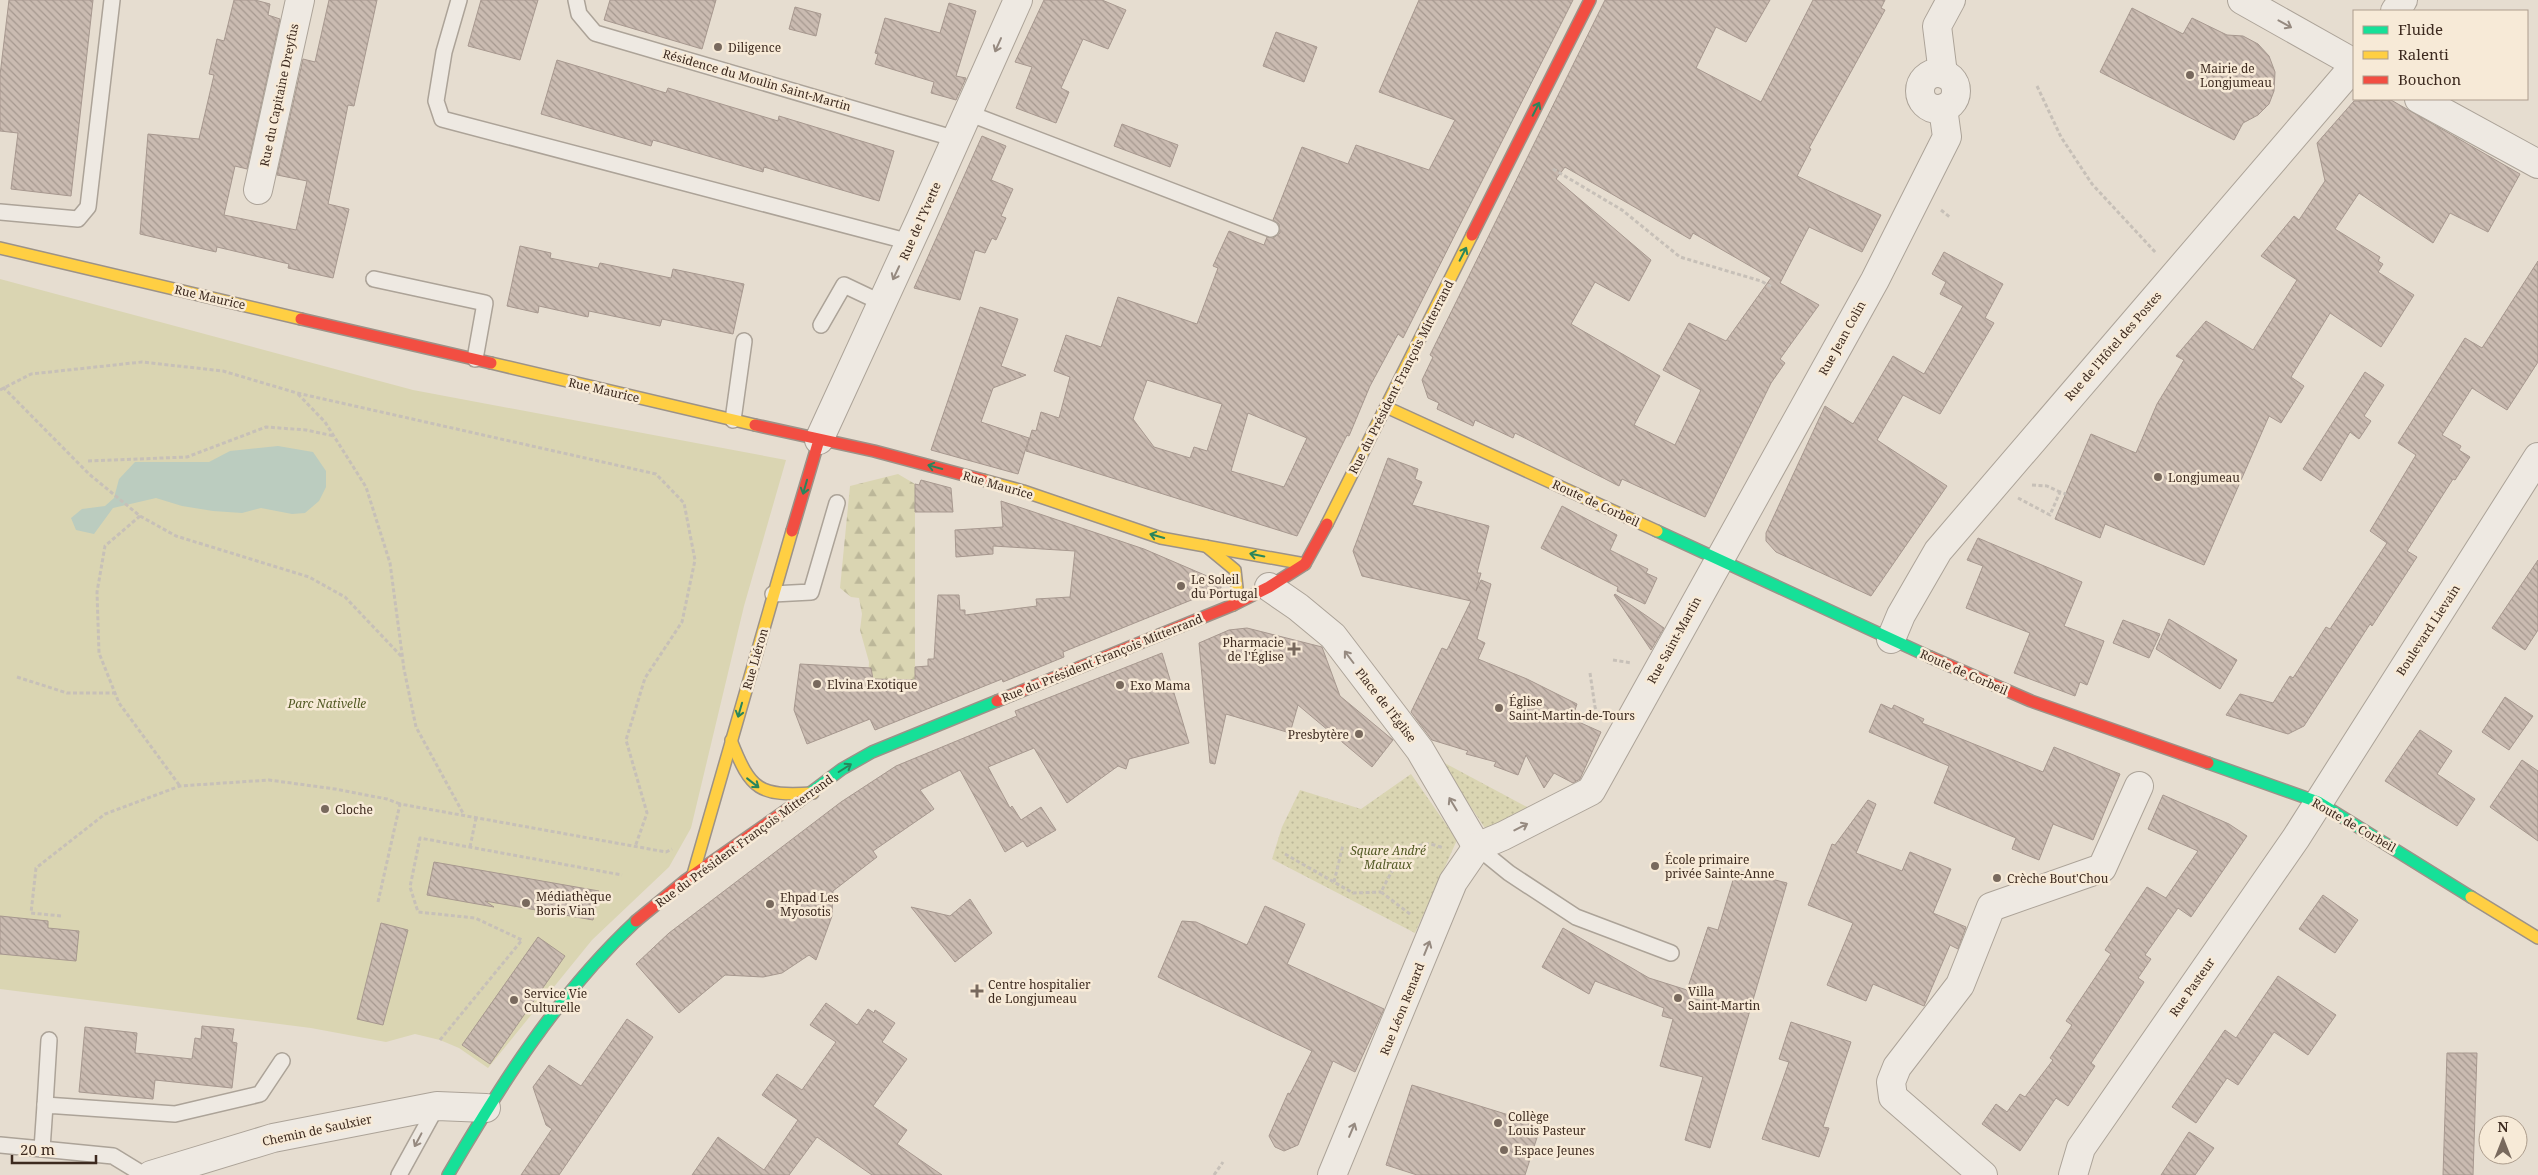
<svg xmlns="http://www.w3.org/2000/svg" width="2538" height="1175" font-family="'Noto Serif',serif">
<defs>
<pattern id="grass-dots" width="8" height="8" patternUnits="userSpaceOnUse" patternTransform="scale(1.25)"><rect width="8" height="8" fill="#dad5b2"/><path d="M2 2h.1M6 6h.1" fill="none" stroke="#bcb799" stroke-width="1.8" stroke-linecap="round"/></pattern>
<pattern id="forest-firs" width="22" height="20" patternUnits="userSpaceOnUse" patternTransform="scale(1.25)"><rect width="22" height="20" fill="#dad5b2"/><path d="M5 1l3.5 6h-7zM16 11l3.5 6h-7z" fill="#bcb799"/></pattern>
<pattern id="building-back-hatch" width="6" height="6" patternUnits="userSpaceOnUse" patternTransform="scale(1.25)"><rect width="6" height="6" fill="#cabbb1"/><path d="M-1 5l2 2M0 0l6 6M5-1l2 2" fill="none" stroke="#a5988f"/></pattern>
</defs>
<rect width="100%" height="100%" fill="#e6ddd0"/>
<g fill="url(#grass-dots)">
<polygon points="1439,760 1529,808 1509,823 1485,828"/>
<polygon points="1411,774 1457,840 1415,933 1272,859 1282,827 1300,790 1361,809"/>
</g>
<polygon fill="url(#forest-firs)" points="898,474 915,484 915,667 918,684 881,691 881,679 868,679 869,662 860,630 862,614 859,598 851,597 840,588 850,486"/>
<polygon fill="#dad5b2" points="0,279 413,390 786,460 744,606 691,828 669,867 592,940 488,1068 459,1048 440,1040 415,1034 386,1042 311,1028 0,989"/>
<polygon fill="#bbccbf" points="278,446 313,452 326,471 326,487 319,501 305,513 292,514 261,508 242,513 213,511 182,506 156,498 113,508 94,534 76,530 71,518 82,509 105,506 114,498 119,479 135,462 209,462 230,451"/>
<g fill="url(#building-back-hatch)" stroke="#a7988f" fill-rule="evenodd">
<polygon points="9,0 93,0 71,196 11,189 18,133 0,131 0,75"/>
<polygon points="234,0 255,0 270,4 268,15 280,19 247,169 235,166 224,215 296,230 307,181 277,175 303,59 315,62 329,0 377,0 354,106 348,105 328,204 349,209 333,278 288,268 289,264 217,247 216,252 140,234 148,134 199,139 214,75 209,74 217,39 224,41"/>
<polygon points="481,0 538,0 520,60 468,46"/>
<polygon points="610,0 716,0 702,49 604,20"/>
<polygon points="1044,0 1102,0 1126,10 1108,49 1083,39 1061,88 1069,92 1056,123 1016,108 1032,67 1015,62"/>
<path d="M1419,0H1573L1403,338L1398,334L1370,386L1349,436L1347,435L1297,536L1026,451L1032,430L1036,431L1041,412L1059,418L1070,377L1054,371L1066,335L1101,347L1118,297L1197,324L1218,268L1213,266L1229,231L1264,245L1267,237L1273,238L1280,233L1279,224L1273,220L1302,147L1348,164L1356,145L1429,170L1455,120L1379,92ZM1147,380L1222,404L1207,451L1194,447L1190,458L1154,447L1133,419ZM1248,413L1307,438L1284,487L1231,471Z"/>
<path d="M1605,0H1770L1746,42L1716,27L1696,68L1761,102L1813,0H1885L1881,8L1885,10L1809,148L1811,149L1797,176L1881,215L1862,252L1809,227L1780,283L1819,305L1780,359L1785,363L1771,383L1705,517L1622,479L1619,486L1515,433L1513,438L1475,420L1473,426L1437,409L1439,403L1428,398L1422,380L1433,357L1430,355ZM1565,167L1690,239L1693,233L1771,278L1726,341L1689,323L1663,370L1701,390L1675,445L1634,425L1660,376L1571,324L1595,282L1629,301L1651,260L1556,179Z"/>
<polygon points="949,3 976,11 956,76 966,78 956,100 931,93 934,82 875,64 878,54 875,53 885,18 940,33"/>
<polygon points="795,7 821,14 816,36 789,29"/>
<polygon points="2132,8 2183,34 2192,18 2227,35 2243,36 2258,44 2269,56 2275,72 2274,91 2269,104 2258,115 2243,123 2234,140 2100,72"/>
<polygon points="1276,32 1317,47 1304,82 1263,66"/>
<polygon points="557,60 666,93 668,88 778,121 779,116 894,151 879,201 764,167 763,172 653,140 651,146 541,114"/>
<polygon points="2391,100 2520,174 2488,232 2450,213 2433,243 2359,193 2335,229 2380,257 2378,261 2383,264 2378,272 2414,295 2381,347 2330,313 2291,377 2304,386 2281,423 2269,416 2204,565 2105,524 2100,538 2055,519 2091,434 2136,453 2157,404 2184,360 2176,356 2206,321 2253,350 2297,280 2261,256 2294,216 2299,220 2325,181 2317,143 2354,101"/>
<polygon points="1122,124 1178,145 1170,167 1114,146"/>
<polygon points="982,136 1006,146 991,180 1013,189 1001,216 1006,218 996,240 992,238 985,253 975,250 960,300 914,288"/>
<polygon points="520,246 551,253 550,258 598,268 600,263 671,278 673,269 744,284 733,334 662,319 660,326 589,311 588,317 539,306 538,313 507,306"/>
<polygon points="1944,252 2003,284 1985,318 1994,323 1940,414 1903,395 1877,440 1947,486 1871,596 1776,552 1766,541 1766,533 1825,406 1853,424 1893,356 1924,374 1963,306 1940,294 1946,282 1932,274"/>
<polygon points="2538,261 2538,362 2507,410 2472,388 2442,435 2461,446 2459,450 2470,457 2455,480 2453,479 2407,551 2417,557 2372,626 2370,624 2304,726 2288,734 2226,715 2240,694 2273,703 2290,676 2293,678 2326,627 2330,629 2387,543 2370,531 2416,455 2398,443 2465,338 2482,348"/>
<polygon points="980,307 1018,319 1001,366 1026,375 993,388 981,422 1029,438 1018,474 931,450"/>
<polygon points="2365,372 2384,385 2364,416 2371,421 2359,439 2350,432 2321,481 2303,469"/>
<polygon points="1388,458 1418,469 1415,479 1422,482 1412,505 1489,526 1477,573 1481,573 1476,591 1481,580 1491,584 1477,639 1485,643 1478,659 1527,679 1577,704 1572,719 1601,732 1580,779 1573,783 1554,773 1544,788 1526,755 1518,775 1494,766 1496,762 1466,754 1468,751 1432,740 1411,712 1442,648 1447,650 1471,601 1362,576 1353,551"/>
<polygon points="921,480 951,488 953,512 915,512 915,484 919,485"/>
<polygon points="1001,501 1144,549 1221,582 1221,588 1063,652 1064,657 1003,682 1002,679 875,730 870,719 807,744 794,710 800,664 871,668 873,679 915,680 915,667 928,666 928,659 934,659 938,595 959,595 960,610 965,610 965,615 1037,606 1036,599 1070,597 1075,551 993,546 993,554 956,557 955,530 1003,527"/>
<polygon points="1562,506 1617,535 1610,550 1648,569 1646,573 1657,578 1645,604 1617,591 1618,587 1541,548"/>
<polygon points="1978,538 2082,582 2064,626 2104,641 2087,685 2080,682 2075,696 2014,673 2030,633 1966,608 1983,566 1967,560"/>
<polygon points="2538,560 2538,630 2525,650 2492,628"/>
<polygon points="1615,594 1664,628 1651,650 1614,595"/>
<polygon points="2169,619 2237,660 2220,689 2156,649"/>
<polygon points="2123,620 2160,634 2149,658 2113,643"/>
<polygon points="1247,628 1322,647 1340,696 1393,740 1372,767 1298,705 1290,733 1226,714 1215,764 1210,763 1199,643 1229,630"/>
<polygon points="1162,653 1189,743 1129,759 1126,769 1118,766 1067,803 1034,748 988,767 1010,808 1012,806 1021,820 1041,807 1056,830 1027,847 1023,841 1005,852 960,770 920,790 934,809 873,851 877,857 833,891 832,916 816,960 809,955 782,973 763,977 725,975 679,1013 636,964 669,933 841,802 896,766 1017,716 1015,711"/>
<polygon points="2505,697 2533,716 2509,750 2482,732"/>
<polygon points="1881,704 1892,709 1894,705 1924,719 1922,723 2043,772 2054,747 2120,774 2093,840 2053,824 2039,860 2012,849 2016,838 1934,803 1949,766 1869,732"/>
<polygon points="2420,730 2452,751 2437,774 2475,799 2457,826 2385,781"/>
<polygon points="2522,760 2538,771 2538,841 2490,807"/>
<polygon points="2163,795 2229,824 2247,836 2191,917 2178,908 2145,955 2151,959 2138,978 2144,982 2091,1063 2095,1066 2068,1106 2056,1098 2020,1151 1982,1124 1996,1104 2007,1112 2020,1094 2025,1097 2053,1060 2050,1058 2072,1025 2066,1021 2111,954 2105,950 2147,887 2166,898 2198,851 2148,829"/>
<polygon points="1868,800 1876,804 1856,853 1902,871 1910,852 1951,869 1933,913 1966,927 1958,949 1950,945 1924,1006 1873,984 1866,1001 1827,985 1853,923 1808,905 1832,844 1835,845"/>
<polygon points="434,862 599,891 593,920 485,901 494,907 427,895"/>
<polygon points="1736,870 1787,883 1710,1148 1685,1140 1703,1077 1660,1066 1673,1019 1662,1016 1664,1008 1595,981 1589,994 1542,967 1563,928 1649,978 1687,990 1708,927 1718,930"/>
<polygon points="2323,895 2358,920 2335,953 2299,929"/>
<polygon points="970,899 992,933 955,962 911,907 950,916"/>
<polygon points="1265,906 1305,924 1287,964 1384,1009 1355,1072 1333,1061 1298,1145 1284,1151 1275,1147 1269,1136 1288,1093 1290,1094 1312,1051 1158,977 1182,921 1196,922 1247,945"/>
<polygon points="0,916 48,921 48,928 79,931 76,961 0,954"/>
<polygon points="381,923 408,930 383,1025 357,1019"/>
<polygon points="538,937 565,956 490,1064 462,1045"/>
<polygon points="2278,976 2336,1015 2308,1055 2274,1032 2238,1085 2227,1078 2196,1123 2172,1107 2225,1030 2236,1038"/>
<polygon points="826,1003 857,1025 868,1009 874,1013 875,1010 895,1023 882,1042 907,1059 873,1106 907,1130 897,1144 942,1175 872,1175 817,1137 789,1175 692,1175 718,1137 764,1170 798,1120 762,1095 777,1074 802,1090 836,1042 810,1025"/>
<polygon points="627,1019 653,1037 559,1175 521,1175 552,1129 546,1125 533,1087 549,1065 581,1086"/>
<polygon points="1791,1022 1851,1042 1823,1127 1829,1128 1819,1157 1762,1139 1789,1062 1779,1059"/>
<polygon points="202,1026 234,1029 232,1042 237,1043 232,1088 155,1080 153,1099 79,1092 85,1027 137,1033 135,1053 192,1059 195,1038 201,1039"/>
<polygon points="2447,1053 2477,1053 2473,1175 2443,1175"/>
<polygon points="1412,1085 1541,1125 1525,1175 1417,1175 1386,1165"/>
<polygon points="2189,1132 2214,1148 2195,1175 2161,1175"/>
</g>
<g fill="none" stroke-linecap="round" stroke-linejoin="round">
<g stroke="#aca398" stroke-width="18">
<g id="lane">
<polyline points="459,0 444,52 436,101 442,119 910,242"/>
<polyline points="576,0 579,14 595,33 956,139"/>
<polyline points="968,113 1271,229"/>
<polyline points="0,212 78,219 88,207 112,0"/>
<polyline points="374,279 485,303 475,359"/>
<polyline points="821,325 844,285 882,303"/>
<polyline points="733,420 744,341"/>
<polyline points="773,594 811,592 837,503"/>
<polyline points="1477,847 1509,873 1576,917 1671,953"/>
<polyline points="45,1105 49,1040"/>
<polyline points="0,1145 42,1149 45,1105 175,1114 260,1094 282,1061"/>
<polyline points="42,1149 113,1156 144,1175"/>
<polyline points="399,1175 437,1106"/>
</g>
</g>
<g stroke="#aca398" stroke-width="30">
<g id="street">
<polyline points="2242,0 2354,63"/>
<polyline points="2395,11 2403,0"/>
<circle cx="1938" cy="91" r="18"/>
<polyline points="1943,74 1937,26 1951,0"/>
<polyline points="2419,99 2538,164"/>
<polyline points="258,190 300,0"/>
<polyline points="819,440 921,218 1018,0"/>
<polyline points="1269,587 1298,607 1333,636 1420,750 1477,847"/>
<polyline points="1891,639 1901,615 1938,551 2354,66"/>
<polyline points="1477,847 1503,836 1591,791 1875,280 1947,137 1943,108"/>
<polyline points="151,1175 273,1138 437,1106 486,1108"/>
<polyline points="1332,1175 1453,882 1477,847"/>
<polyline points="1983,1175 1893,1097 1891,1082 1897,1067 1960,985 1991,907 2102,868 2139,786"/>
<polyline points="2073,1175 2081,1148 2296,838 2538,457"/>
</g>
</g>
<g stroke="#9c9288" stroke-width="14">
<g id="fast">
<polyline points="1657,531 1930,657"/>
<polyline points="2208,763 2318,802 2471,897"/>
<polyline points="798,802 842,769 872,752 997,701"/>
<path d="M448,1175C502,1083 557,995 636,921"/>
</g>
</g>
<g stroke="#9c9288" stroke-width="14">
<g id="slow">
<polyline points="0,248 301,319"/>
<polyline points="491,363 755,425"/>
<polyline points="1386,407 1657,531"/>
<polyline points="983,480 1023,491 1161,538 1305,564"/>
<polyline points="1327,524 1472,235"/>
<polyline points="1206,546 1235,570 1237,588 1233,605"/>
<path d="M731,740C751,791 759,796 813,793"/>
<polyline points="692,878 792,531"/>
<polyline points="2471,897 2538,938"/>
</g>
</g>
<g stroke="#9c9288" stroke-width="14">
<g id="jam">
<polyline points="1472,235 1590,0"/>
<polyline points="301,319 491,363"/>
<polyline points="755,425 874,451 983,480"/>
<polyline points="792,531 819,440"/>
<polyline points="1930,657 2031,701 2208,763"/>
<polyline points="997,701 1233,605 1269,587 1305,564 1327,524"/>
<polyline points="636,921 686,880 798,802"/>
</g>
</g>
<g stroke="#c7c0b8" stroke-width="3" stroke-dasharray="4 2.5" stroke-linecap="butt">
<polyline points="2037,86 2061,137 2092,184 2156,253"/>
<polyline points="1553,169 1622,210 1680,257 1761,281 1772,287"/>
<polyline points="1941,210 1951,218"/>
<polyline points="3,387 89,474 140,516 176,536 309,577 345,597 402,657"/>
<polyline points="0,390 31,374 142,362 223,371 297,393 656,474 684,503 695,560 682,622 645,678 626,740 647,813 635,847"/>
<polyline points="298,394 325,422 366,487 390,563 404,669 416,727 464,815"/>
<polyline points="88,461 187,457 266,427 306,430 334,436"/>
<polyline points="2032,485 2047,486 2060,492"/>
<polyline points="2018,498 2050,515 2060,492 2066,494"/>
<polyline points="140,516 105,546 97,592 99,653 119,703 180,786"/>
<polyline points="1613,660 1632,663"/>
<polyline points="1590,673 1595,707 1600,719"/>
<polyline points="17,677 67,693 115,693"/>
<polyline points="470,847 476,818"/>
<polyline points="1285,854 1353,893 1381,892"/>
<polyline points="1334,882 1343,845"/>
<polyline points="378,902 400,804 666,852 672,849"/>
<path d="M1410,914L1381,892C1391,873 1403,844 1429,844C1433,844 1440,847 1444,848"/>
<polyline points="61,916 31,913 36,868 105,814 180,786 269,780 335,789 387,799 400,804"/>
<polyline points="440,1040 522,940 475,918 418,912 410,887 420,838 622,875"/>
<polyline points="1214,1175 1223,1162"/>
</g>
<use href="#lane" stroke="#eee9e2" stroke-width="15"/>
<use href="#street" stroke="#eee9e2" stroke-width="28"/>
<use href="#fast" stroke="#16e098" stroke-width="11"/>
<use href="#slow" stroke="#ffcf43" stroke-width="11"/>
<use href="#jam" stroke="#f24e42" stroke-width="11"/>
</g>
<defs><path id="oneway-shaft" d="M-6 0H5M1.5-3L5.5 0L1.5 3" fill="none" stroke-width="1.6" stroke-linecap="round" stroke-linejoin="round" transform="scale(1.25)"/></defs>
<g stroke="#968a80">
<use href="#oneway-shaft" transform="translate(2285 24) rotate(29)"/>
<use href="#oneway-shaft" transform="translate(998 45) rotate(114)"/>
<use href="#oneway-shaft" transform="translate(896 273) rotate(115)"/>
<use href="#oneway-shaft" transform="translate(1349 657) rotate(-127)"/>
<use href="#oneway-shaft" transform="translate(1453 804) rotate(-121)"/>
<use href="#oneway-shaft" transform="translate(1521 827) rotate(-27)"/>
<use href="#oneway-shaft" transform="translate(1427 948) rotate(-68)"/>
<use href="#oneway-shaft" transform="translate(1352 1130) rotate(-67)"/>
<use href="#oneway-shaft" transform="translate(418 1140) rotate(118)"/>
</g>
<g stroke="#2a855c">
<use href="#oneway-shaft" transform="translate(1536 109) rotate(-63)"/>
<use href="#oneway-shaft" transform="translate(1463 254) rotate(-63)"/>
<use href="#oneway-shaft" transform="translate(935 467) rotate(-165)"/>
<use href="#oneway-shaft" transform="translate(805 487) rotate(106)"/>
<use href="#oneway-shaft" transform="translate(1157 536) rotate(-164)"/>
<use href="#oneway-shaft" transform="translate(1257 555) rotate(-169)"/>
<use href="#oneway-shaft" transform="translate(740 710) rotate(106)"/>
<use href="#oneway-shaft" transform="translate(845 768) rotate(-32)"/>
<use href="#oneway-shaft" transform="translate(753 783) rotate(38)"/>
</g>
<g fill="#78695d" stroke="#f7ead7" stroke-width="2">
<circle cx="718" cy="47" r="5"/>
<circle cx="2190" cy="75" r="5"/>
<circle cx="2158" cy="477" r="5"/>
<circle cx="1181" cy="586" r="5"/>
<path d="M1291.5 641.5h5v5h5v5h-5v5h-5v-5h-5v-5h5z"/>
<circle cx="817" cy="684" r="5"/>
<circle cx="1120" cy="685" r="5"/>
<circle cx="1499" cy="708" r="5"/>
<circle cx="1359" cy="734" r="5"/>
<circle cx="325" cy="809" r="5"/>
<circle cx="1655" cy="866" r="5"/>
<circle cx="1997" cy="878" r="5"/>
<circle cx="526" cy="903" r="5"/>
<circle cx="770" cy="904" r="5"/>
<path d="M974.5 983.5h5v5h5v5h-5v5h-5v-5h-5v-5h5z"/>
<circle cx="1678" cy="998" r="5"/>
<circle cx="514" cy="1000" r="5"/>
<circle cx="1498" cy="1123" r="5"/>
<circle cx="1504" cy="1150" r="5"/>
</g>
<g text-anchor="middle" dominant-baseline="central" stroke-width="5" stroke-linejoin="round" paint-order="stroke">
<g font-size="12" fill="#3d2a1f" stroke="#f7ead7" text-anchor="start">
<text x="728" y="47">Diligence</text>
<text x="2200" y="68">Mairie de<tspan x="2200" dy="14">Longjumeau</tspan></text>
<text x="2168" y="477">Longjumeau</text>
<text x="1191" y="579">Le Soleil<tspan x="1191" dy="14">du Portugal</tspan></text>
<text x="1284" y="642" text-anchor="end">Pharmacie<tspan x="1284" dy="14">de l'Église</tspan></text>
<text x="827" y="684">Elvina Exotique</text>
<text x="1130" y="685">Exo Mama</text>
<text x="1509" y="701">Église<tspan x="1509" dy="14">Saint-Martin-de-Tours</tspan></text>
<text x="1349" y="734" text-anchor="end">Presbytère</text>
<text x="335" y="809">Cloche</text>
<text x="1665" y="859">École primaire<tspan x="1665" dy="14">privée Sainte-Anne</tspan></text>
<text x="2007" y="878">Crèche Bout'Chou</text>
<text x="536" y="896">Médiathèque<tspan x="536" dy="14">Boris Vian</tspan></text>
<text x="780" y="897">Ehpad Les<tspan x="780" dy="14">Myosotis</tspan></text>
<text x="988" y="984">Centre hospitalier<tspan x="988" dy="14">de Longjumeau</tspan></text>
<text x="1688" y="991">Villa<tspan x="1688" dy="14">Saint-Martin</tspan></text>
<text x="524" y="993">Service Vie<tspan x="524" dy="14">Culturelle</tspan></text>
<text x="1508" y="1116">Collège<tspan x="1508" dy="14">Louis Pasteur</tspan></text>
<text x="1514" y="1150">Espace Jeunes</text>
</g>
<g font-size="12" fill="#3d2a1f" stroke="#f7ead7">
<text transform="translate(757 80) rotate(16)">Résidence du Moulin Saint-Martin</text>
<text transform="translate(279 95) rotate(-78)">Rue du Capitaine Dreyfus</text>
<text transform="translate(920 221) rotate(-66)">Rue de l'Yvette</text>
<text transform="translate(210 297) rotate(13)">Rue Maurice</text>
<text transform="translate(1842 338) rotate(-61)">Rue Jean Colin</text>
<text transform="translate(2113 346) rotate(-49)">Rue de l'Hôtel des Postes</text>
<text transform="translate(1401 377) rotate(-63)">Rue du Président François Mitterrand</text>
<text transform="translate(604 390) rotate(13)">Rue Maurice</text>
<text transform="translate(998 485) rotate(16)">Rue Maurice</text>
<text transform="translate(1596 503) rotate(25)">Route de Corbeil</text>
<text transform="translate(2428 630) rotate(-57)">Boulevard Lievain</text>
<text transform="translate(1674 640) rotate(-61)">Rue Saint-Martin</text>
<text transform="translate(1102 658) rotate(-22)">Rue du Président François Mitterrand</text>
<text transform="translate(755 659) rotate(-74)">Rue Liéron</text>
<text transform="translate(1964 672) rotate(24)">Route de Corbeil</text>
<text transform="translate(1386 705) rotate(52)">Place de l'Église</text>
<text transform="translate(2354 825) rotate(30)">Route de Corbeil</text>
<text transform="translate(744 841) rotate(-36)">Rue du Président François Mitterrand</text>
<text transform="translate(2192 987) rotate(-55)">Rue Pasteur</text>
<text transform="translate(1402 1009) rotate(-68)">Rue Léon Renard</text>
<text transform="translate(317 1130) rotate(-12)">Chemin de Saulxier</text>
</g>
<g font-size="12" font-style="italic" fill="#535a25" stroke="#f7ead7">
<text x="327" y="703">Parc Nativelle</text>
<text x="1388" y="850">Square André<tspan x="1388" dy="14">Malraux</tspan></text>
</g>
</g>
<rect x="2353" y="10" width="175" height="90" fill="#f7ead7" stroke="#ad9d8d"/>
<rect x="2363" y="26" width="25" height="8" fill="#16e098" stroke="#ad9d8d"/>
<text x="2398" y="35" font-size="15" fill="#3d2a1f">Fluide</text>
<rect x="2363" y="51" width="25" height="8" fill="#ffcf43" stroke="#ad9d8d"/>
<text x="2398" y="60" font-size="15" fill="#3d2a1f">Ralenti</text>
<rect x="2363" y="76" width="25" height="8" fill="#f24e42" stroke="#ad9d8d"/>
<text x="2398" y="85" font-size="15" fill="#3d2a1f">Bouchon</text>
<g transform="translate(2503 1140)"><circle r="24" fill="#f7ead7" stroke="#ad9d8d"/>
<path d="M0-4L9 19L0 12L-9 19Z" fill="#78695d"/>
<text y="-8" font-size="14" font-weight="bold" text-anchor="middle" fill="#3d2a1f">N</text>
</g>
<path d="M12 1155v8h84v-8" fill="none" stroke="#3d2a1f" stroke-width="2.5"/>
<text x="20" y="1155" font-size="15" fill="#3d2a1f" stroke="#f7ead7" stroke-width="4" paint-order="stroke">20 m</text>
</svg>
